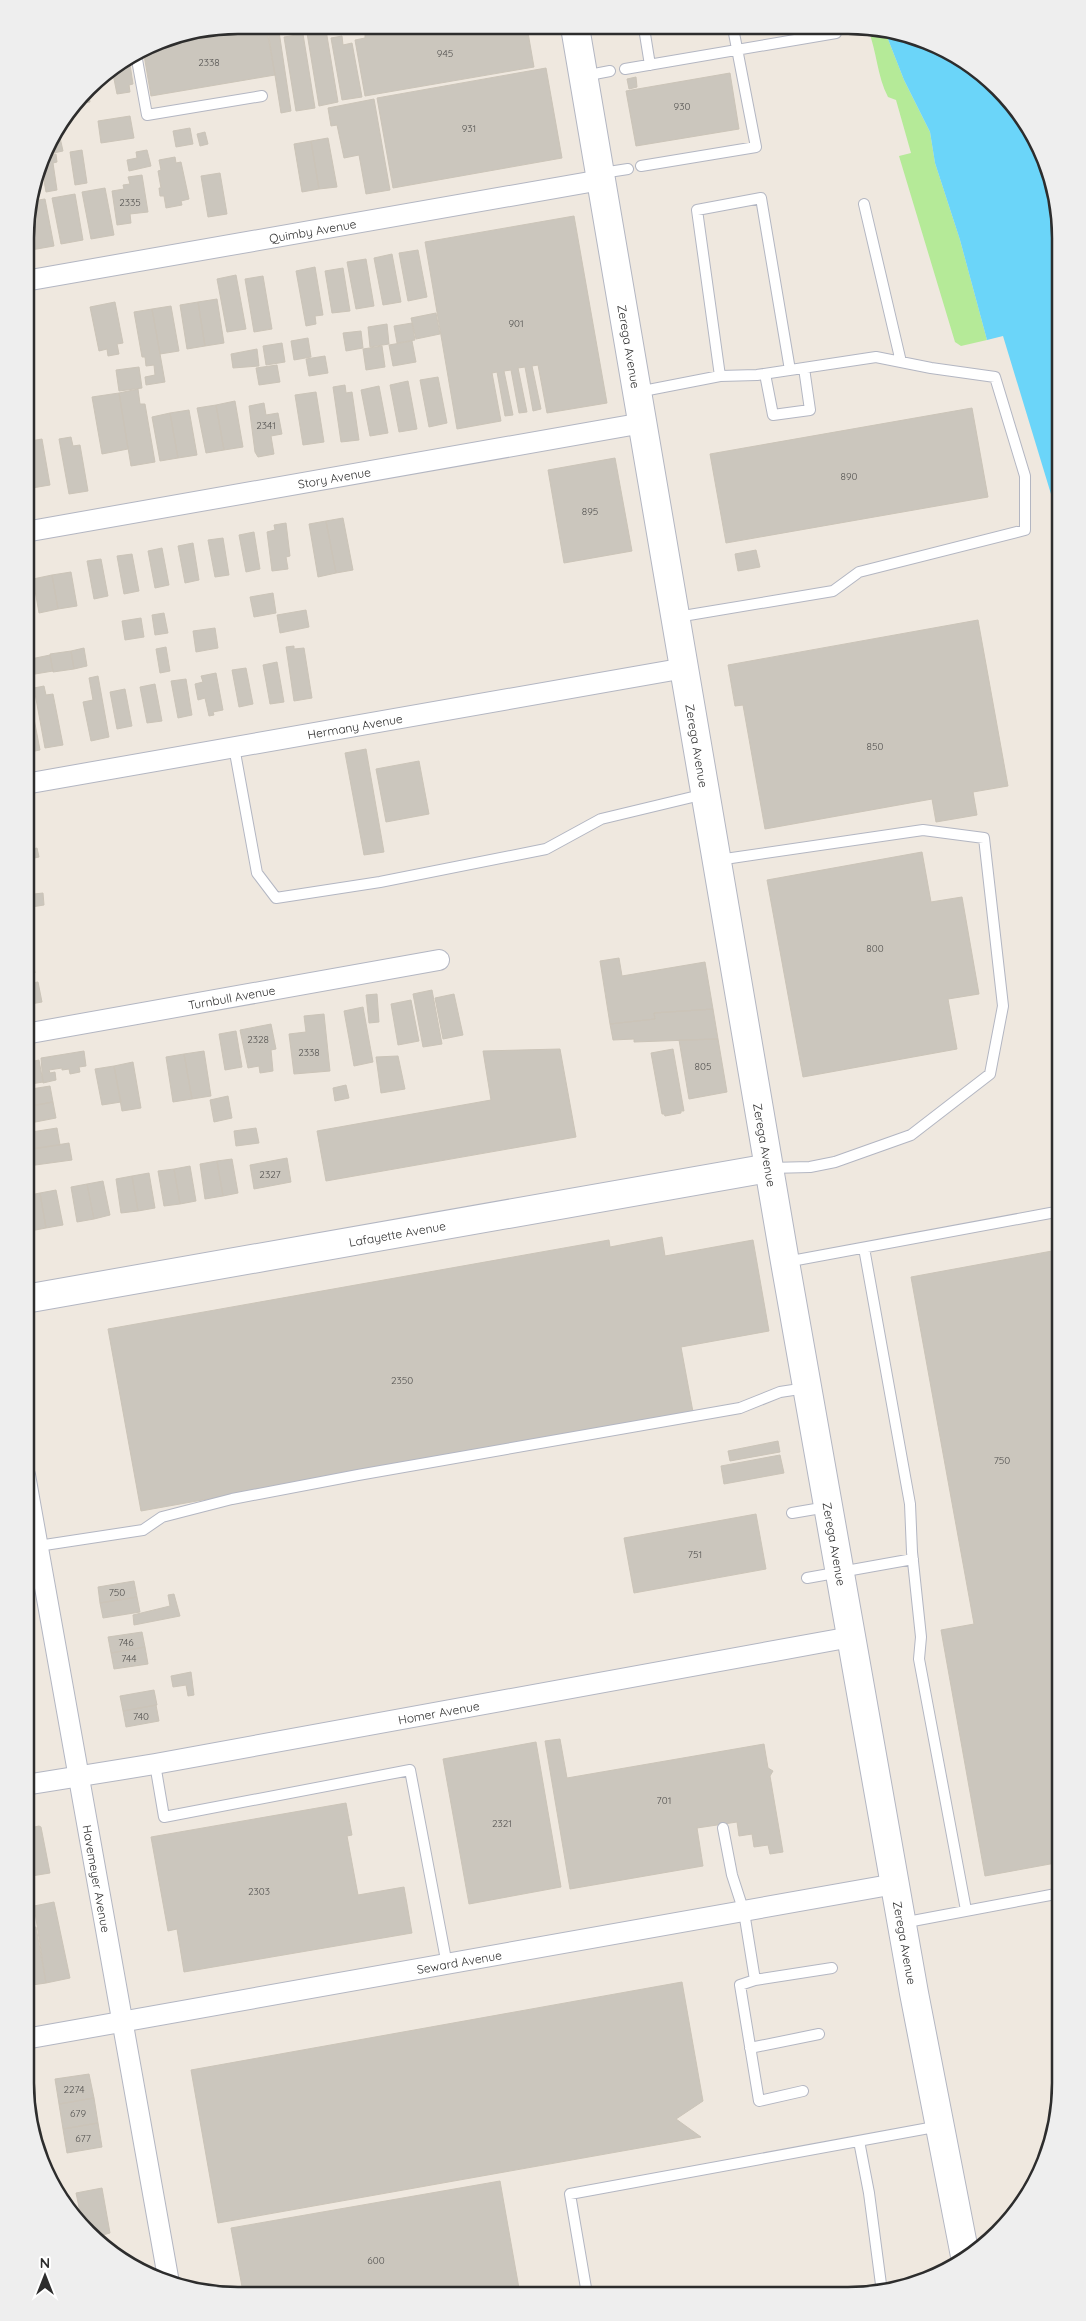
<svg xmlns="http://www.w3.org/2000/svg" width="1086" height="2321" font-family="Quicksand,sans-serif">
	<style>
		.green { fill: #b5ea98 }
		.water { fill: #6bd5f9 }
		.building { fill: #cbc6bd; stroke: #cbc4b8 }
		.lines { fill: none; stroke-linecap: round; stroke-linejoin: round }
		.lane-casing { stroke: #b3b6c2; stroke-width: 12 }
		.street-casing { stroke: #b3b6c2; stroke-width: 22 }
		.secondary-casing { stroke: #b3b6c2; stroke-width: 30 }
		.lane { stroke: #fff; stroke-width: 10 }
		.street { stroke: #fff; stroke-width: 20 }
		.secondary { stroke: #fff; stroke-width: 28 }
		.labels { text-anchor: middle; dominant-baseline: central; stroke-width: 4.5; stroke-linejoin: round; paint-order: stroke }
		.number-label { font-size: 10px; fill: #545351 }
		.street-label { font-size: 12px; fill: #2d2d2d; stroke: #fff }
		.rim { fill: none; stroke: #2d2d2d; stroke-width: 2.5 }
	</style>
	<rect width="100%" height="100%" fill="#efe8df"/>
	<path class="green" d="M868 29H884L904 80 930 132 935 163 960 240 987 340 961 346 955 342 899 156 911 153 896 100 888 97C877 76 877 52 868 29Z"/>
	<path class="water" d="M884 29 942 47 989 78 1025 120 1054 182 1061 237V527L1003 336 987 340 960 240 935 163 930 132 904 80Z"/>
	<path class="building" d="M266 25 275 75 151 96 143 49 151 44 193 37V34L215 30 216 33Z
		M267 25H278L291 111 281 113Z
		M418 26 527 27 534 67 365 96 355 40 365 38V35Z
		M326 30 338 102 319 106 307 33Z
		M303 34 315 108 296 111 284 37Z
		M342 36 343 45 352 43 362 97 342 100 331 38Z
		M129 58 133 84 129 85 130 92 117 94 112 69Z
		M546 68 562 158 393 188 377 98Z
		M730 73 739 129 636 146 626 91Z
		M636 77 637 87 629 89 627 79Z
		M88 90 90 102 77 104Z
		M374 99 390 190 366 194 359 155 344 158 337 125 331 126 328 108Z
		M130 116 134 138 101 143 98 121Z
		M190 128 193 144 176 147 173 131Z
		M205 132 208 144 200 146 197 134Z
		M59 133 63 151 44 155 47 143 54 134Z
		M328 138 337 187 319 189 311 141Z
		M311 141 319 189 302 192 294 144Z
		M82 150 87 183 75 185 70 152Z
		M147 150 151 166 129 171 127 160 137 158 136 152Z
		M56 154 57 162 53 163 57 190 46 192 41 164 44 156Z
		M175 157 176 163 181 162 189 199 181 201 182 205 166 208 164 196H160L159 188H161L158 171 161 170 159 160Z
		M220 173 227 214 208 217 201 176Z
		M142 175 148 212 130 214 131 223 117 225 112 191 124 189 123 185 130 184 128 177Z
		M105 188 114 235 91 239 82 192Z
		M75 194 83 240 61 244 52 198Z
		M45 199 54 246 31 250 26 222 31 201Z
		M574 216 607 403 547 413 538 365 532 366 541 409 533 411 525 367 518 368 527 412 519 413 511 370 504 371 513 415 505 416 497 372 492 373 501 421 457 429 425 242Z
		M418 250 427 297 408 301 399 253Z
		M392 254 401 302 383 305 374 258Z
		M366 259 374 306 356 309 347 262Z
		M315 267 323 315 315 316 316 324 306 326 296 271Z
		M343 268 350 311 332 313 325 271Z
		M236 275 246 329 227 332 217 279Z
		M263 276 272 329 254 332 245 279Z
		M217 299 224 343 205 346 198 302Z
		M115 302 123 343 117 344 119 354 108 356 107 349 99 351 90 307Z
		M198 302 205 346 187 349 180 305Z
		M171 306 179 351 160 354 152 309Z
		M152 309 165 382 146 385 145 377 155 375 154 365 146 366 145 357H142L134 312Z
		M436 313 440 334 416 339 411 318Z
		M412 323 415 340 397 343 394 326Z
		M387 324 389 344 370 347 368 327Z
		M361 331 363 348 346 351 343 333Z
		M308 338 311 357 294 360 291 341Z
		M412 341 416 362 393 366 389 345Z
		M282 343 285 362 266 365 263 346Z
		M382 346 385 367 366 370 363 349Z
		M257 349 259 366 233 368 231 354Z
		M325 356 328 373 309 376 306 359Z
		M277 365 280 382 259 385 256 368Z
		M139 367 142 388 119 391 116 370Z
		M438 377 447 423 429 427 420 380Z
		M408 381 417 429 399 432 390 385Z
		M345 385 346 393 352 392 359 440 341 442 333 387Z
		M379 386 388 433 370 436 361 390Z
		M138 389 140 404H145L155 462 131 466 119 393Z
		M316 392 324 442 303 445 295 395Z
		M119 393 128 449 102 454 92 397Z
		M235 401 243 447 224 450 216 405Z
		M264 403 266 415 278 413 282 434 271 436 274 454 258 457 255 452 249 406Z
		M216 405 224 450 206 453 197 408Z
		M972 408 988 497 726 543 710 454Z
		M189 410 197 455 178 458 170 413Z
		M170 413 178 458 160 461 152 417Z
		M71 437 73 446 80 445 88 491 69 494 59 439Z
		M42 439 50 485 32 488 25 442Z
		M25 454 32 488 25 489Z
		M615 458 632 551 564 563 548 470Z
		M343 518 353 570 336 573 326 521Z
		M326 521 336 573 318 577 309 524Z
		M286 523 290 556 286 557 288 569 272 571 267 532 275 530 274 525Z
		M254 532 260 569 246 572 239 535Z
		M223 538 229 575 215 577 208 540Z
		M193 543 199 580 185 583 178 546Z
		M162 548 169 585 155 588 148 551Z
		M756 550 760 567 738 571 735 554Z
		M132 554 139 591 124 594 117 556Z
		M101 559 108 596 94 599 87 561Z
		M71 572 77 606 58 609 52 575Z
		M52 575 58 609 39 613 33 579Z
		M273 593 276 613 254 617 250 597Z
		M306 610 309 627 280 633 277 615Z
		M164 613 168 633 155 635 152 615Z
		M141 618 144 637 125 640 122 621Z
		M978 620 1008 786 973 792 977 815 936 822 932 799 765 829 743 705 735 706 728 665Z
		M215 628 218 648 196 652 193 631Z
		M294 646V649L304 648 312 698 294 701 286 647Z
		M166 647 170 671 160 673 156 649Z
		M84 648 87 666 74 669 71 651Z
		M71 651 74 669 53 672 50 654Z
		M50 655 53 671 29 675 26 660Z
		M277 662 284 702 270 704 263 665Z
		M246 668 253 704 239 707 232 670Z
		M216 673 223 710 213 712 214 715 209 716 205 698 198 700 195 684 203 682 201 676Z
		M98 676 109 737 91 741 83 702 93 700 89 678Z
		M186 679 192 715 178 718 171 681Z
		M155 684 162 721 147 723 140 687Z
		M44 686 46 695 53 694 63 745 45 748 34 688Z
		M125 689 132 726 117 729 110 692Z
		M30 698 40 750 25 753V699Z
		M366 749 384 852 364 855 345 753Z
		M419 761 429 814 386 822 376 769Z
		M37 848 39 857 25 860V851Z
		M922 852 931 902 962 897 979 994 948 999 957 1049 803 1077 767 880Z
		M43 893 44 905 25 908V895Z
		M29 937 32 955 25 956V938Z
		M32 955 35 973 25 974V956Z
		M619 958 622 976 705 962 713 1009 654 1013 655 1019 610 1024 600 961Z
		M38 982 42 1002 25 1005V984Z
		M432 990 442 1044 423 1047 413 994Z
		M377 994 379 1022 369 1023 366 995Z
		M454 994 463 1035 443 1039 435 998Z
		M411 1000 419 1041 398 1045 391 1004Z
		M363 1007 373 1062 354 1066 344 1011Z
		M713 1009 718 1039 634 1042V1039L613 1040 610 1024 655 1019 654 1013Z
		M324 1014 330 1071 294 1074 289 1034 306 1032 304 1016Z
		M271 1024 276 1049 271 1050 273 1071 260 1073 259 1066 248 1068 240 1030Z
		M236 1031 242 1067 225 1070 219 1034Z
		M718 1039 727 1092 689 1099 679 1040Z
		M560 1049 576 1137 326 1181 317 1131 491 1100 483 1051Z
		M673 1049 684 1111H681V1113L665 1116 664 1114H662L651 1053Z
		M84 1051 86 1066 79 1067 80 1072 70 1074 69 1069 62 1070V1068L49 1070 50 1073 55 1072 56 1080 43 1083 41 1058Z
		M204 1051 211 1096 192 1099 184 1054Z
		M184 1054 192 1099 173 1102 166 1057Z
		M398 1056 405 1089 381 1093 376 1057Z
		M39 1060 43 1082 25 1085V1063Z
		M133 1062 141 1108 122 1111 114 1066Z
		M114 1066 121 1102 102 1105 95 1069Z
		M346 1085 349 1098 335 1101 333 1088Z
		M50 1086 53 1102 25 1107V1090Z
		M228 1096 232 1118 214 1122 210 1100Z
		M53 1102 56 1118 25 1124V1107Z
		M57 1128 60 1145 25 1150V1133Z
		M256 1128 259 1143 236 1146 234 1131Z
		M69 1143 72 1160 28 1166 25 1150Z
		M287 1158 291 1182 254 1189 250 1165Z
		M232 1159 238 1193 223 1196 217 1161Z
		M217 1161 223 1196 205 1199 200 1164Z
		M190 1166 196 1201 180 1204 174 1169Z
		M174 1169 180 1204 164 1206 158 1171Z
		M149 1173 155 1208 138 1211 132 1176Z
		M132 1176 138 1211 121 1213 116 1179Z
		M103 1181 110 1215 94 1219 87 1184Z
		M87 1184 94 1219 77 1222 71 1187Z
		M56 1190 63 1225 46 1228 40 1193Z
		M40 1193 46 1228 30 1231 25 1196Z
		M662 1237 665 1256 753 1240 769 1331 681 1347 693 1412 141 1511 108 1329 609 1240 610 1247Z
		M1052 1251 1061 1297V1862L985 1876 941 1630 974 1624 911 1277Z
		M778 1441 780 1452 730 1461 728 1451Z
		M780 1455 784 1473 724 1484 721 1466Z
		M756 1514 766 1569 634 1593 624 1538Z
		M134 1581 137 1597 100 1603 98 1587Z
		M174 1594 180 1616 134 1625 133 1615 170 1606 168 1595Z
		M137 1597 140 1612 103 1618 100 1603Z
		M142 1632 145 1647 111 1653 108 1637Z
		M145 1647 148 1664 114 1669 111 1653Z
		M191 1672 194 1695 188 1696 186 1685 173 1687 171 1676Z
		M154 1690 157 1705 123 1711 120 1696Z
		M156 1705 159 1721 126 1727 123 1711Z
		M560 1739 567 1778 764 1744 768 1768 773 1771 770 1776 783 1852 770 1854 768 1845 754 1847 752 1834 739 1836 737 1822 697 1828 703 1866 570 1889 545 1741Z
		M536 1742 561 1887 469 1904 443 1759Z
		M346 1803 352 1835 347 1836 358 1895 404 1887 412 1933 184 1972 177 1929 168 1931 151 1837Z
		M39 1826 41 1827 50 1873 25 1877V1829Z
		M54 1902 70 1978 46 1983 34 1906Z
		M36 1927 46 1983 25 1986V1929Z
		M682 1982 703 2101 676 2119 701 2137 218 2223 191 2070Z
		M89 2074 94 2098 59 2104 55 2079Z
		M94 2098 98 2123 63 2129 59 2104Z
		M98 2123 102 2147 67 2153 63 2129Z
		M500 2181 520 2294 243 2292 231 2228Z
		M102 2188 110 2233 92 2238 83 2226 76 2193Z"/>
	<g class="lines">
		<defs>
			<path id="lane" d="M644 28 650 65
				M136 54 147 115 262 96
				M625 69 836 33
				M584 76 610 71
				M641 166 756 147 733 28
				M602 173 628 169
				M864 204 901 362
				M765 374 773 415 810 410 804 368
				M720 376 697 210 761 198 790 370
				M638 392 720 376 757 375 876 357 931 368 995 377 1025 476V530L859 572 833 591 677 617
				M234 747 257 873 276 898 380 882 546 849 601 819 705 794
				M718 860 923 830 984 838 1003 1006 990 1074 911 1135 835 1162 810 1167 770 1168
				M864 1248 910 1504 912 1552 921 1637 919 1659 966 1910
				M786 1262 1061 1211
				M792 1513 827 1507
				M38 1546 143 1530 162 1517 232 1499 358 1475 740 1408 780 1392 806 1388
				M807 1578 913 1559
				M155 1764 164 1817 410 1770 447 1965
				M723 1828 732 1875 744 1912 755 1980 832 1968
				M902 1923 1061 1893
				M755 1980 740 1985 759 2101 803 2091
				M750 2048 819 2034
				M859 2141 869 2193 882 2292
				M60 2201 65 2200
				M587 2294 570 2194 940 2126"/>
			<g id="street">
				<path id="s1" d="M25 281 601 180"/>
				<path id="s2" d="M25 532 643 423"/>
				<path id="s3" d="M25 784 685 668"/>
				<path id="s4" d="M25 1034 439 960"/>
				<path id="s5" d="M25 1475 169 2283"/>
				<path id="s6" d="M25 1785 155 1764 851 1637"/>
				<path id="s7" d="M25 2039 895 1884"/>
			</g>
			<g id="secondary">
				<path id="s8" d="M575 27 785 1262 914 1993 966 2261"/>
				<path id="s9" d="M25 1299 769 1168"/>
			</g>
		</defs>
		<use href="#lane" class="lane-casing"/>
		<use href="#street" class="street-casing"/>
		<use href="#secondary" class="secondary-casing"/>
		<use href="#lane" class="lane"/>
		<use href="#street" class="street"/>
		<use href="#secondary" class="secondary"/>
	</g>
	<g class="labels">
		<g class="number-label">
			<text x="445" y="53">945</text>
			<text x="209" y="62">2338</text>
			<text x="682" y="106">930</text>
			<text x="469" y="128">931</text>
			<text x="130" y="202">2335</text>
			<text x="516" y="323">901</text>
			<text x="266" y="425">2341</text>
			<text x="849" y="476">890</text>
			<text x="590" y="511">895</text>
			<text x="875" y="746">850</text>
			<text x="875" y="948">800</text>
			<text x="258" y="1039">2328</text>
			<text x="309" y="1052">2338</text>
			<text x="703" y="1066">805</text>
			<text x="270" y="1174">2327</text>
			<text x="402" y="1380">2350</text>
			<text x="1002" y="1460">750</text>
			<text x="695" y="1554">751</text>
			<text x="117" y="1592">750</text>
			<text x="126" y="1642">746</text>
			<text x="129" y="1658">744</text>
			<text x="141" y="1716">740</text>
			<text x="664" y="1800">701</text>
			<text x="502" y="1823">2321</text>
			<text x="259" y="1891">2303</text>
			<text x="74" y="2089">2274</text>
			<text x="78" y="2113">679</text>
			<text x="83" y="2138">677</text>
			<text x="376" y="2260">600</text>
		</g>
		<g class="street-label">
			<text stroke="none"><textPath href="#s1" startOffset="292">Quimby Avenue</textPath></text>
			<text stroke="none"><textPath href="#s8" startOffset="324">Zerega Avenue</textPath></text>
			<text stroke="none"><textPath href="#s2" startOffset="314">Story Avenue</textPath></text>
			<text stroke="none"><textPath href="#s3" startOffset="335">Hermany Avenue</textPath></text>
			<text stroke="none"><textPath href="#s8" startOffset="729">Zerega Avenue</textPath></text>
			<text stroke="none"><textPath href="#s4" startOffset="210">Turnbull Avenue</textPath></text>
			<text stroke="none"><textPath href="#s8" startOffset="1134">Zerega Avenue</textPath></text>
			<text stroke="none"><textPath href="#s9" startOffset="378">Lafayette Avenue</textPath></text>
			<text stroke="none"><textPath href="#s8" startOffset="1539">Zerega Avenue</textPath></text>
			<text stroke="none"><textPath href="#s6" startOffset="420">Homer Avenue</textPath></text>
			<text stroke="none"><textPath href="#s5" startOffset="410">Havemeyer Avenue</textPath></text>
			<text stroke="none"><textPath href="#s8" startOffset="1944">Zerega Avenue</textPath></text>
			<text stroke="none"><textPath href="#s7" startOffset="441">Seward Avenue</textPath></text>
		</g>
	</g>
	<path d="M0 0H1086V2321H0ZM238 34H848A204 204 0 0 1 1052 238V2083A204 204 0 0 1 848 2287H238A204 204 0 0 1 34 2083V238A204 204 0 0 1 238 34Z" fill="#eee" fill-rule="evenodd"/>
	<path class="rim" d="M238 34H848A204 204 0 0 1 1052 238V2083A204 204 0 0 1 848 2287H238A204 204 0 0 1 34 2083V238A204 204 0 0 1 238 34Z"/>
	<g transform="translate(45 2276)" stroke="#ffffff" stroke-width="4" paint-order="stroke">
	<path d="M0-4L9 19L0 12L-9 19Z" fill="#2d2d2d"/>
	<text y="-8" font-size="14" font-weight="bold" text-anchor="middle" fill="#2d2d2d">N</text>
	</g>
</svg>
